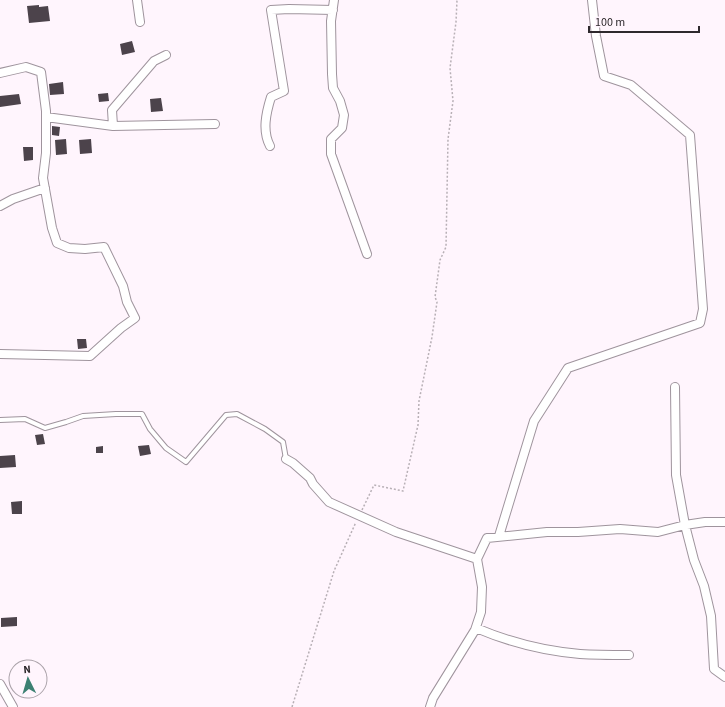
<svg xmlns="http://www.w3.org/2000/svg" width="725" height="707" font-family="'Source Sans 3',sans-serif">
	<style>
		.building { fill: #4c434b }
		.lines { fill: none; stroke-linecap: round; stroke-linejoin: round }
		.service-casing { stroke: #9f949d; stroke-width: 6 }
		.minor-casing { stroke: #9f949d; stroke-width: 10 }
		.path { stroke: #b8b0b6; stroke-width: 1.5; stroke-dasharray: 2 2; stroke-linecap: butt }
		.service { stroke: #fff; stroke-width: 4 }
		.minor { stroke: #fff; stroke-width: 8 }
	</style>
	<rect width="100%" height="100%" fill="#fff5fd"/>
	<path class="building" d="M39 5V7L48 6 50 21 29 23 27 6Z
		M132 41 135 52 122 55 120 44Z
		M63 82 64 94 50 95 49 84Z
		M108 93 109 101 99 102 98 94Z
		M19 94 21 104 0 107V96Z
		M161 98 163 111 151 112 150 99Z
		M52 126 60 127 59 136 52 135Z
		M66 139 67 154 56 155 55 140Z
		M91 139 92 153 80 154 79 140Z
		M23 147H33V160L24 161Z
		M77 339H86L87 348 78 349Z
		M43 434 45 444 37 445 35 435Z
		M149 445 151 454 140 456 138 446Z
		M103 446V453H96V447Z
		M15 455 16 467 0 468V456Z
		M22 501V514H12L11 502Z
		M17 617V626L1 627V618Z"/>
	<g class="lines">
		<defs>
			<path id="service" d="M0 420 25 419 45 428 66 422 83 416 116 414H142L150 429 166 448 186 462 226 415 237 414 265 429 283 442 286 459"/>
			<path id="minor" d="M137 0 140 22
				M334 0 331 21 332 74 333 88 340 101 344 115 342 128 331 139V154L367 254
				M0 73 26 67 41 72 46 111V153L43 178 52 228 57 243 69 248 85 249 104 247 123 286 127 302 135 318 121 328 90 356 0 354
				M46 117 113 126 112 110 154 61 166 55
				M113 126 215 124
				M270 146C262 131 266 113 271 97L284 91 271 10 289 9 333 10
				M0 206 13 199 45 188
				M286 459 293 463 310 478 313 484 329 502 396 532 477 559 487 538 547 532H578L620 529 658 532 685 525 676 475 675 387
				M725 522H705L685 525 694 560 704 586 711 616 714 669 725 677
				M499 536 534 421 568 368 700 323 703 309 690 135 631 85 604 76 596 36 592 0
				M476 628C509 642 544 651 580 654 596 655 613 655 629 655
				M0 684 13 707
				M430 707 433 698 475 630 481 612 482 587 477 559"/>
		</defs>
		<use href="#service" class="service-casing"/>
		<use href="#minor" class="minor-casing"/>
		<path class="path" d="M362 510 374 485 403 491 418 425 419 401 432 337 437 302 435 297 440 260 446 247 448 139 453 101 450 68 456 22 457 0
			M292 707 334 571 356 522"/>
		<use href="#service" class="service"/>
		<use href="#minor" class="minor"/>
	</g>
	<g transform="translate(28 679) rotate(355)"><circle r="19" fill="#fff5fd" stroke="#aba3aa"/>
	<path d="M0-3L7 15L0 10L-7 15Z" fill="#3c8072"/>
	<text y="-6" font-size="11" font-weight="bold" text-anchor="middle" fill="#2e292d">N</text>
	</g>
	<path d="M589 26v6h110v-6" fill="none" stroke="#2e292d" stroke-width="2"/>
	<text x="595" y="26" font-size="12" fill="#2e292d" stroke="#fff5fd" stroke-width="3" paint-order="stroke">100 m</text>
</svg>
